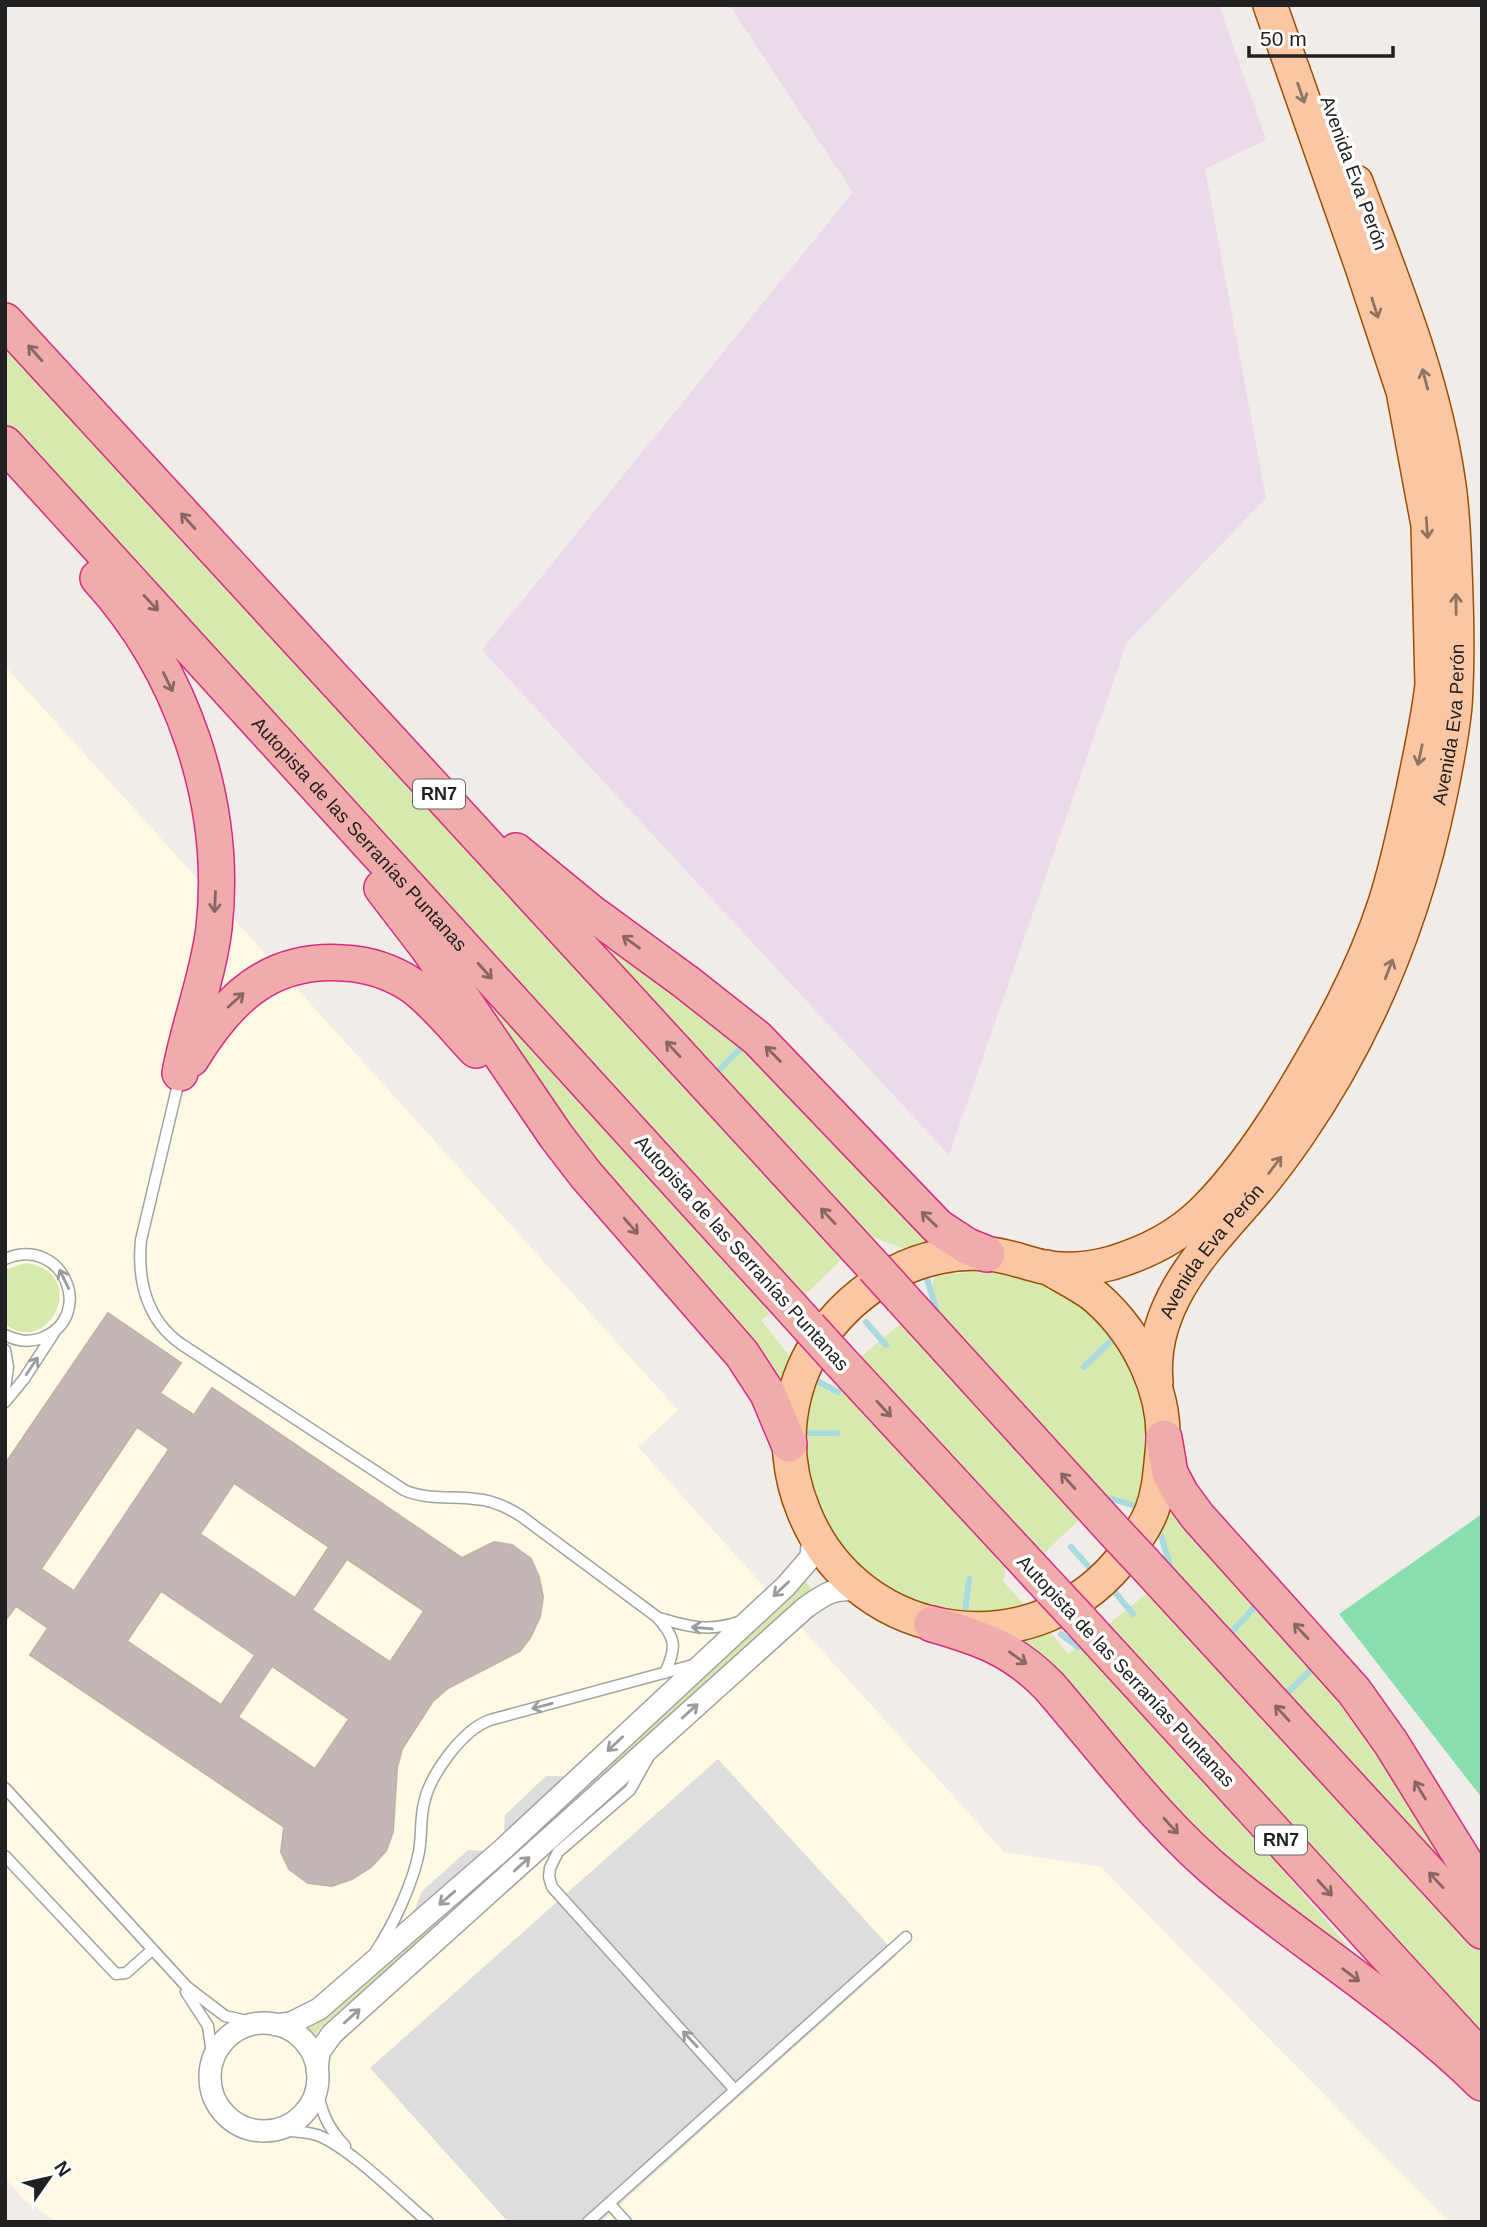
<svg xmlns="http://www.w3.org/2000/svg" width="1487" height="2227" font-family="Helvetica,sans-serif">
	<style>
		.industrial { fill: #eadaea }
		.education { fill: #fefae3 }
		.grass { fill: #d6e9af }
		.pitch { fill: #88deae }
		.parking { fill: #ddd }
		.lines { fill: none; stroke-linecap: round; stroke-linejoin: round }
		.stream { stroke: #a9dadd; stroke-width: 6 }
		.building { fill: #c2b7b4; stroke: #c3b1aa; stroke-width: 2; fill-rule: evenodd }
		.service-casing { stroke: #a2a2a2; stroke-width: 13 }
		.minor-casing { stroke: #a2a2a2; stroke-width: 24 }
		.primary-casing { stroke: #9a4f03; stroke-width: 36 }
		.trunk-casing { stroke: #d82c84; stroke-width: 38 }
		.service { stroke: #fff; stroke-width: 10 }
		.minor { stroke: #fff; stroke-width: 21 }
		.primary { stroke: #fac6a4; stroke-width: 33 }
		.trunk { stroke: #f0acaa; stroke-width: 35 }
		.trunk-bridge-casing { stroke: #d82c84; stroke-width: 38; stroke-linecap: butt }
		.trunk-bridge { stroke: #f0acaa; stroke-width: 35 }
		.oneway { stroke: #8e7462 }
		.oneway2 { stroke: #866 }
		.oneway3 { stroke: #9b9b9b }
		.labels { text-anchor: middle; dominant-baseline: central; stroke-width: 7; stroke-linejoin: round; paint-order: stroke }
		.shield { fill: #fff; stroke: #646464; stroke-width: 2 }
		.shield-label { font-size: 18px; font-weight: bold; fill: #212121 }
		.street-label { font-size: 19px; fill: #212121; stroke: #fff }
	</style>
	<rect width="100%" height="100%" fill="#f1ece8"/>
	<path class="industrial" d="M729 5H1219L1266 140 1205 169 1266 498 1127 642 949 1155 482 650 853 192Z"/>
	<path class="education" d="M5 666 678 1410 638 1447 1004 1852 1101 1867 1449 2222H57L24 2200 5 2177Z"/>
	<path class="grass" d="M5 338 846 1255 803 1297 5 425Z
		M595 929 751 1054 936 1238 915 1253 863 1233 582 932Z
		M474 997 497 1012 759 1299 769 1314 761 1320 799 1368 787 1413 665 1256Z
		M25 1263C92 1271 49 1359 5 1324V1270Z
		M987 1270C1061 1278 1128 1328 1144 1403 1151 1438 1146 1472 1138 1505L1095 1492 931 1308 934 1276Z
		M904 1321 1083 1516 1040 1557 858 1359Z
		M813 1381 831 1393 839 1387 1006 1568 1003 1581 1028 1609 945 1613 891 1595 833 1540 806 1476 803 1442Z
		M1176 1509 1321 1668 1478 1903 1166 1565 1158 1527 1166 1515Z
		M804 1580 812 1589 798 1599 518 1855 513 1849Z
		M1151 1590 1482 1952V2034L1104 1628Z
		M1044 1625 1068 1654 1080 1646 1242 1822 1368 1970 1234 1879 1004 1636Z
		M501 1861 505 1866 338 2012 321 2027 313 2039 305 2028Z"/>
	<path class="pitch" d="M1482 1514V1798L1339 1614Z"/>
	<path class="parking" d="M718 1759 897 1955 600 2222H508L370 2068Z
		M546 1776H564L504 1833 505 1815Z
		M468 1850 486 1851 412 1917 422 1891Z"/>
	<g class="lines">
		<path class="stream" d="M718 1071 744 1045
			M927 1279 936 1308
			M866 1322 886 1345
			M1084 1367 1115 1337
			M817 1381 838 1392
			M810 1433H837
			M1109 1498 1135 1506
			M1161 1536 1170 1565
			M1071 1547 1089 1567
			M1113 1590 1133 1614
			M965 1613 969 1579
			M1231 1633 1259 1602
			M1061 1634 1078 1647
			M1286 1694 1315 1666"/>
	</g>
	<path class="building" d="M108 1313 181 1363 160 1393 194 1415 212 1388 462 1558 494 1542 512 1545 531 1559 539 1577 543 1597 540 1617 530 1638 520 1651 448 1688 433 1701 402 1749 397 1768 393 1832 386 1851 371 1867 352 1879 332 1886 308 1883 289 1869 281 1852 284 1827 30 1655 48 1628 16 1606 5 1621V1464ZM137 1427 169 1449 74 1591 41 1569ZM234 1483 329 1547 295 1598 200 1534ZM347 1559 424 1611 390 1662 312 1610ZM161 1591 255 1655 221 1705 127 1641ZM272 1666 349 1719 315 1769 238 1717Z"/>
	<g class="lines">
		<defs>
			<path id="service" d="M180 1076 141 1240C137 1281 147 1320 181 1344L404 1490C425 1500 452 1496 475 1499 492 1500 507 1507 521 1516L657 1617C676 1638 677 1647 665 1673
				M5 1259C64 1234 96 1317 42 1338 29 1343 18 1341 5 1335
				M5 1350 8 1367 5 1388
				M5 1402 24 1379 54 1333
				M659 1618C690 1627 708 1632 739 1622
				M649 1756 630 1790 558 1852 550 1868 549 1877 552 1887 735 2090
				M5 1788 187 1987 225 2016 261 2024
				M5 1856 116 1974 126 1973 152 1950
				M376 1951C394 1924 413 1883 419 1852 422 1836 420 1819 424 1803 430 1775 462 1730 490 1720L693 1665
				M186 1992 208 2026 213 2061
				M317 2085C320 2110 327 2127 345 2146
				M274 2130C289 2131 304 2131 317 2135 348 2146 401 2199 428 2222
				M609 2203 626 2222
				M588 2222 906 1937"/>
			<path id="minor" d="M210 2077a54 54 0 1 1 108 0a54 54 0 1 1-108 0Z
				M276 2025 291 2023 319 2009 501 1851 786 1586 811 1557 813 1533
				M317 2071 319 2052 332 2034 805 1608C826 1593 834 1587 861 1591"/>
			<g id="primary">
				<path d="M1047 1267C1063 1277 1083 1286 1097 1298 1139 1335 1169 1396 1162 1453 1160 1473 1159 1491 1152 1510 1146 1526 1137 1538 1127 1552 1041 1670 859 1648 804 1512 789 1476 785 1436 794 1398 807 1343 845 1299 894 1273 922 1258 956 1251 988 1254 1007 1255 1025 1263 1044 1267 1066 1271 1090 1269 1112 1263 1145 1253 1179 1236 1204 1211 1238 1177 1266 1136 1291 1095 1328 1034 1363 971 1385 903 1397 866 1405 828 1413 790 1420 755 1428 720 1432 685L1428 525 1403 391 1362 267 1270 5"/>
				<path id="s1" d="M1156 1382C1149 1308 1201 1253 1246 1202 1265 1181 1282 1158 1298 1135 1369 1032 1415 918 1440 796 1446 767 1452 736 1455 706 1458 661 1457 615 1455 570 1454 540 1453 509 1448 479 1433 376 1392 279 1356 182"/>
			</g>
			<g id="trunk">
				<path d="M5 321 874 1267"/>
				<path id="s2" d="M5 444 809 1327"/>
				<path d="M98 578C182 670 228 803 214 928 208 977 189 1024 180 1073"/>
				<path d="M516 851 589 911 686 982 757 1038 938 1227 967 1246 987 1254"/>
				<path d="M382 888 428 948 556 1136 586 1175 742 1354 768 1394 789 1444"/>
				<path d="M191 1059C227 1000 268 958 343 963 367 964 392 972 413 986 437 1004 456 1029 476 1050"/>
				<path d="M902 1298 1114 1531"/>
				<path d="M838 1359 1051 1589"/>
				<path d="M1164 1438 1170 1473 1181 1494 1198 1517 1354 1691 1391 1743 1482 1890"/>
				<path d="M1144 1563 1482 1931"/>
				<path d="M1080 1620 1470 2046"/>
				<path d="M932 1624C981 1638 1013 1649 1049 1686 1106 1752 1160 1826 1228 1881 1312 1949 1405 2007 1482 2083"/>
			</g>
		</defs>
		<use href="#service" class="service-casing"/>
		<use href="#minor" class="minor-casing"/>
		<use href="#primary" class="primary-casing"/>
		<use href="#trunk" class="trunk-casing"/>
		<use href="#service" class="service"/>
		<use href="#minor" class="minor"/>
		<use href="#primary" class="primary"/>
		<use href="#trunk" class="trunk"/>
		<defs>
			<path id="trunk-bridge" d="M874 1267 902 1298
				M809 1327 838 1359
				M1114 1531 1144 1563
				M1051 1589 1080 1620"/>
		</defs>
		<use href="#trunk-bridge" class="trunk-bridge-casing"/>
		<use href="#trunk-bridge" class="trunk-bridge"/>
	</g>
	<defs><path id="oneway-shaft" d="M-6 0H5M1.5-3L5.5 0L1.5 3" fill="none" stroke-width="1.6" stroke-linecap="round" stroke-linejoin="round" transform="scale(1.75)"/></defs>
	<g class="oneway">
		<use href="#oneway-shaft" transform="translate(1301 93) rotate(71)"/>
		<use href="#oneway-shaft" transform="translate(1375 308) rotate(72)"/>
		<use href="#oneway-shaft" transform="translate(1425 379) rotate(-105)"/>
		<use href="#oneway-shaft" transform="translate(1427 528) rotate(86)"/>
		<use href="#oneway-shaft" transform="translate(1456 604) rotate(-91)"/>
		<use href="#oneway-shaft" transform="translate(1420 755) rotate(102)"/>
		<use href="#oneway-shaft" transform="translate(1389 969) rotate(-69)"/>
		<use href="#oneway-shaft" transform="translate(1275 1165) rotate(-53)"/>
	</g>
	<g class="oneway2">
		<use href="#oneway-shaft" transform="translate(35 353) rotate(-132)"/>
		<use href="#oneway-shaft" transform="translate(188 521) rotate(-132)"/>
		<use href="#oneway-shaft" transform="translate(151 603) rotate(47)"/>
		<use href="#oneway-shaft" transform="translate(168 682) rotate(64)"/>
		<use href="#oneway-shaft" transform="translate(215 902) rotate(93)"/>
		<use href="#oneway-shaft" transform="translate(631 942) rotate(-144)"/>
		<use href="#oneway-shaft" transform="translate(485 971) rotate(48)"/>
		<use href="#oneway-shaft" transform="translate(236 1000) rotate(-42)"/>
		<use href="#oneway-shaft" transform="translate(673 1049) rotate(-133)"/>
		<use href="#oneway-shaft" transform="translate(773 1054) rotate(-135)"/>
		<use href="#oneway-shaft" transform="translate(828 1216) rotate(-133)"/>
		<use href="#oneway-shaft" transform="translate(929 1219) rotate(-136)"/>
		<use href="#oneway-shaft" transform="translate(631 1226) rotate(49)"/>
		<use href="#oneway-shaft" transform="translate(884 1409) rotate(47)"/>
		<use href="#oneway-shaft" transform="translate(1068 1481) rotate(-132)"/>
		<use href="#oneway-shaft" transform="translate(1301 1631) rotate(-133)"/>
		<use href="#oneway-shaft" transform="translate(1018 1658) rotate(35)"/>
		<use href="#oneway-shaft" transform="translate(1282 1713) rotate(-133)"/>
		<use href="#oneway-shaft" transform="translate(1420 1790) rotate(-121)"/>
		<use href="#oneway-shaft" transform="translate(1171 1826) rotate(47)"/>
		<use href="#oneway-shaft" transform="translate(1436 1880) rotate(-133)"/>
		<use href="#oneway-shaft" transform="translate(1325 1888) rotate(48)"/>
		<use href="#oneway-shaft" transform="translate(1351 1975) rotate(37)"/>
	</g>
	<g class="oneway3">
		<use href="#oneway-shaft" transform="translate(64 1279) rotate(-116)"/>
		<use href="#oneway-shaft" transform="translate(32 1366) rotate(-56)"/>
		<use href="#oneway-shaft" transform="translate(781 1589) rotate(137)"/>
		<use href="#oneway-shaft" transform="translate(702 1628) rotate(-175)"/>
		<use href="#oneway-shaft" transform="translate(542 1706) rotate(165)"/>
		<use href="#oneway-shaft" transform="translate(690 1711) rotate(-42)"/>
		<use href="#oneway-shaft" transform="translate(615 1744) rotate(137)"/>
		<use href="#oneway-shaft" transform="translate(522 1864) rotate(-42)"/>
		<use href="#oneway-shaft" transform="translate(447 1898) rotate(139)"/>
		<use href="#oneway-shaft" transform="translate(352 2016) rotate(-42)"/>
		<use href="#oneway-shaft" transform="translate(690 2039) rotate(-133)"/>
	</g>
	<g class="labels">
		<g class="shield">
			<rect x="413" y="779.5" width="52" height="29" rx="5"/>
			<rect x="1255" y="1825.5" width="52" height="29" rx="5"/>
		</g>
		<g class="shield-label">
			<text x="439" y="794">RN7</text>
			<text x="1281" y="1840">RN7</text>
		</g>
		<g class="street-label">
			<text transform="translate(1354 173) rotate(70)">Avenida Eva Perón</text>
			<text stroke="none"><textPath href="#s1" startOffset="735">Avenida Eva Perón</textPath></text>
			<text stroke="none"><textPath href="#s2" startOffset="527">Autopista de las Serranías Puntanas</textPath></text>
			<text stroke="none"><textPath href="#s1" startOffset="147">Avenida Eva Perón</textPath></text>
			<text transform="translate(742 1253) rotate(48)">Autopista de las Serranías Puntanas</text>
			<text transform="translate(1126 1671) rotate(47)">Autopista de las Serranías Puntanas</text>
		</g>
	</g>
	<rect width="1487" height="2227" fill="none" stroke="#212121" stroke-width="14"/>
	<g transform="translate(49 2178) rotate(56)" stroke="#ffffff" stroke-width="5" paint-order="stroke">
	<path d="M0-5L12 26L0 18L-12 26Z" fill="#212121"/>
	<text y="-10" font-size="19" font-weight="bold" text-anchor="middle" fill="#212121">N</text>
	</g>
	<path d="M1249 46v10h144v-10" fill="none" stroke="#212121" stroke-width="3.5"/>
	<text x="1260" y="46" font-size="21" fill="#212121" stroke="#ffffff" stroke-width="5" paint-order="stroke">50 m</text>
</svg>
